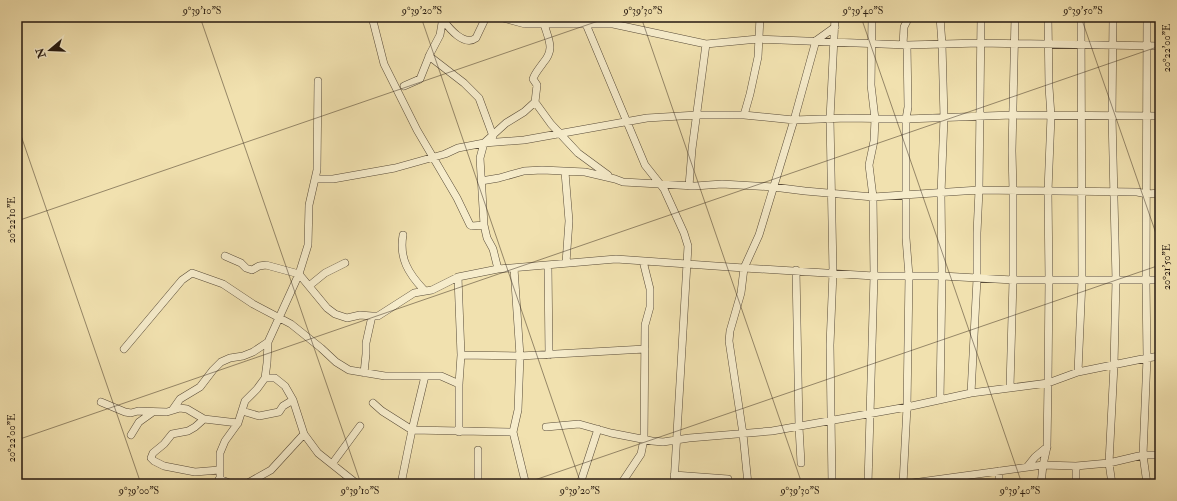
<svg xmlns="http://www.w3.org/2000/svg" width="1177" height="501" font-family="'IM FELL Double Pica',serif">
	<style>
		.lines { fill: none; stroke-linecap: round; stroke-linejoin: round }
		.minor-casing { stroke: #584b38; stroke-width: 8 }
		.minor { stroke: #f6eccb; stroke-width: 7 }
		.ticks { fill: none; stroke: #251910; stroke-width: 1; stroke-opacity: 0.45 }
		.neatline { fill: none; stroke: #251910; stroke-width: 1.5 }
		.ticks-label { font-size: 10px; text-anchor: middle; fill: #251910 }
	</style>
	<rect width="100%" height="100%" fill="#f1e1af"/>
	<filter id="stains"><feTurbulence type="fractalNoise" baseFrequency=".005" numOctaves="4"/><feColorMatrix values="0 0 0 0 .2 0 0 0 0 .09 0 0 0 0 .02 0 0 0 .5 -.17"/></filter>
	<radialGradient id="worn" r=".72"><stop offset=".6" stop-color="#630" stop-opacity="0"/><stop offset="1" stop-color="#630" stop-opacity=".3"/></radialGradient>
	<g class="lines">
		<defs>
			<path id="minor" d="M372 17 384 64 417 130 457 198 470 225 472 226 484 225
				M499 17 525 24H613L706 44 758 39 907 45 980 43 1160 46
				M583 17 645 165 664 189 684 233 688 246 674 484
				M443 20C449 28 464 47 476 38L486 17
				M903 45 904 27 909 17
				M429 56 464 83 479 98 493 136
				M404 86 420 79 430 54 440 35 443 17
				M535 102 551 124 578 153 608 175
				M744 115 750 94 758 57 760 17
				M565 172 569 221 566 263
				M315 179H333L395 168 445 154 458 148 484 143 524 140 647 118 697 115H744L794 120 847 118 906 119 1012 115 1160 116
				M481 181 499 178 524 171 542 170 585 172 615 179 623 182 695 186 722 184 773 187 805 191 873 197 979 190 1137 192 1147 194 1160 193
				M689 186 692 149 706 44
				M403 235C399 258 408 273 424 290
				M225 256 241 263 246 268 252 270 259 266 266 265 299 274 327 308 335 314 347 318 360 315 372 316H378L414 293 432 290 458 277 498 269 616 259 744 268 874 276H942L1013 280H1160
				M548 265 549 355
				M514 268 520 356 518 410 513 432 525 481 524 484
				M498 269 493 249 487 238 484 225 480 158 484 143 506 123 524 112 535 102 537 85 533 79C535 73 539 69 543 63 555 49 549 41 544 24
				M796 270 799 427 801 463
				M458 277 461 355 459 384V432
				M309 286 325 273 345 263
				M124 349 182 280 192 273 223 284 253 304 291 324 321 348 336 362 349 370 385 376H441L459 384
				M461 355 520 356 645 349
				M1078 372 1082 280 1081 17
				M364 373 366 354V343L372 316
				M265 378H275L285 386 293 400 304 434 318 453 357 484
				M1010 387 1013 280V191L1012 151 1015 17
				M971 393 977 279V233L979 190 981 17
				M940 400 942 276 941 193 944 118 942 44 940 17
				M101 402 125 412 131 413 138 411 167 412 180 408 187 409 204 419 238 423
				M373 403 382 411 412 430 513 432
				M173 409 180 399 200 387 213 370 221 362 230 358 243 356 253 352 268 342
				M242 411 259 416 279 412 283 406 293 400
				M204 419 195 427 188 431 172 434 164 444 153 453 151 458 154 461 164 466 195 472 219 470
				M546 427 579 424 611 433 652 441 663 442 689 438 772 431 907 407 971 393 1048 383 1078 372 1147 358 1160 356
				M131 435 139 422 153 412
				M332 464 360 426
				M1027 467 1035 457 1047 447
				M674 475 728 479
				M219 479 232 484
				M220 484V453L225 441 238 423 245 401 257 389 265 378 267 363 268 342 299 274 308 245 309 205 317 170 318 81
				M246 484 271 470 304 434
				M401 484 412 430 425 376
				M478 484V450
				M580 484 598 429
				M621 484 641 454 644 439 645 325 650 307V289L643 261
				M748 484 743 434 729 341 730 331 741 293 744 268 759 235 794 120 815 44 814 42 835 27
				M832 484 830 345 833 272 830 119 835 17
				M868 484 874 276 873 197 869 165 874 141 875 119 871 85 872 17
				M903 484 907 407 909 276 906 238V119L908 107 907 45
				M905 484 1043 465 1076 466 1109 463 1143 455H1160
				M999 484V471
				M1041 484 1043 465 1047 447 1048 383 1049 280 1048 191 1051 116 1049 87 1048 17
				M1076 484V466
				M1112 484 1109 463 1114 365 1116 280 1112 116 1113 17
				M1147 484 1143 455 1147 358 1146 280 1147 17"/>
		</defs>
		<use href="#minor" class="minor-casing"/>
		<use href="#minor" class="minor"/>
	</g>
	<path class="ticks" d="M200 17 361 484M421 17 581 484M641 17 802 484M861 17 1022 484M1081 17 1160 245M17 124 141 484M17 221 610 17M17 440 1160 46M523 484 1160 265M1158 484 1160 483"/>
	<rect width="1177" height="501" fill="none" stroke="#f1e1af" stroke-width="44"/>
	<g transform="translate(50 50) rotate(251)" stroke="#f6eccb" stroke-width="3" paint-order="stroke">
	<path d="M0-3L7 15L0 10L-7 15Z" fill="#251910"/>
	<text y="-6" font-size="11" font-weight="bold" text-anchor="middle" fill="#251910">N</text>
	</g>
	<rect x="22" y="22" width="1133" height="457" class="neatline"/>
	<g class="ticks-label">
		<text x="202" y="14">9°39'10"S</text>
		<text x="422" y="14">9°39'20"S</text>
		<text x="643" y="14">9°39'30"S</text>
		<text x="863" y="14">9°39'40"S</text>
		<text x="1083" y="14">9°39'50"S</text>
		<text transform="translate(1166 48) rotate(-90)" y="4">20°22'00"E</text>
		<text transform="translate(11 220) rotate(-90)" y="4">20°22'10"E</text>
		<text transform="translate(1166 267) rotate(-90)" y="4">20°21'50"E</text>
		<text transform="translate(11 438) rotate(-90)" y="4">20°22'00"E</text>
		<text x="139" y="494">9°39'00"S</text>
		<text x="360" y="494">9°39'10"S</text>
		<text x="580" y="494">9°39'20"S</text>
		<text x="800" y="494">9°39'30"S</text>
		<text x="1020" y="494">9°39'40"S</text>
	</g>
	<rect width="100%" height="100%" filter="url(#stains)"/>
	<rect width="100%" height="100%" fill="url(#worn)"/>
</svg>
